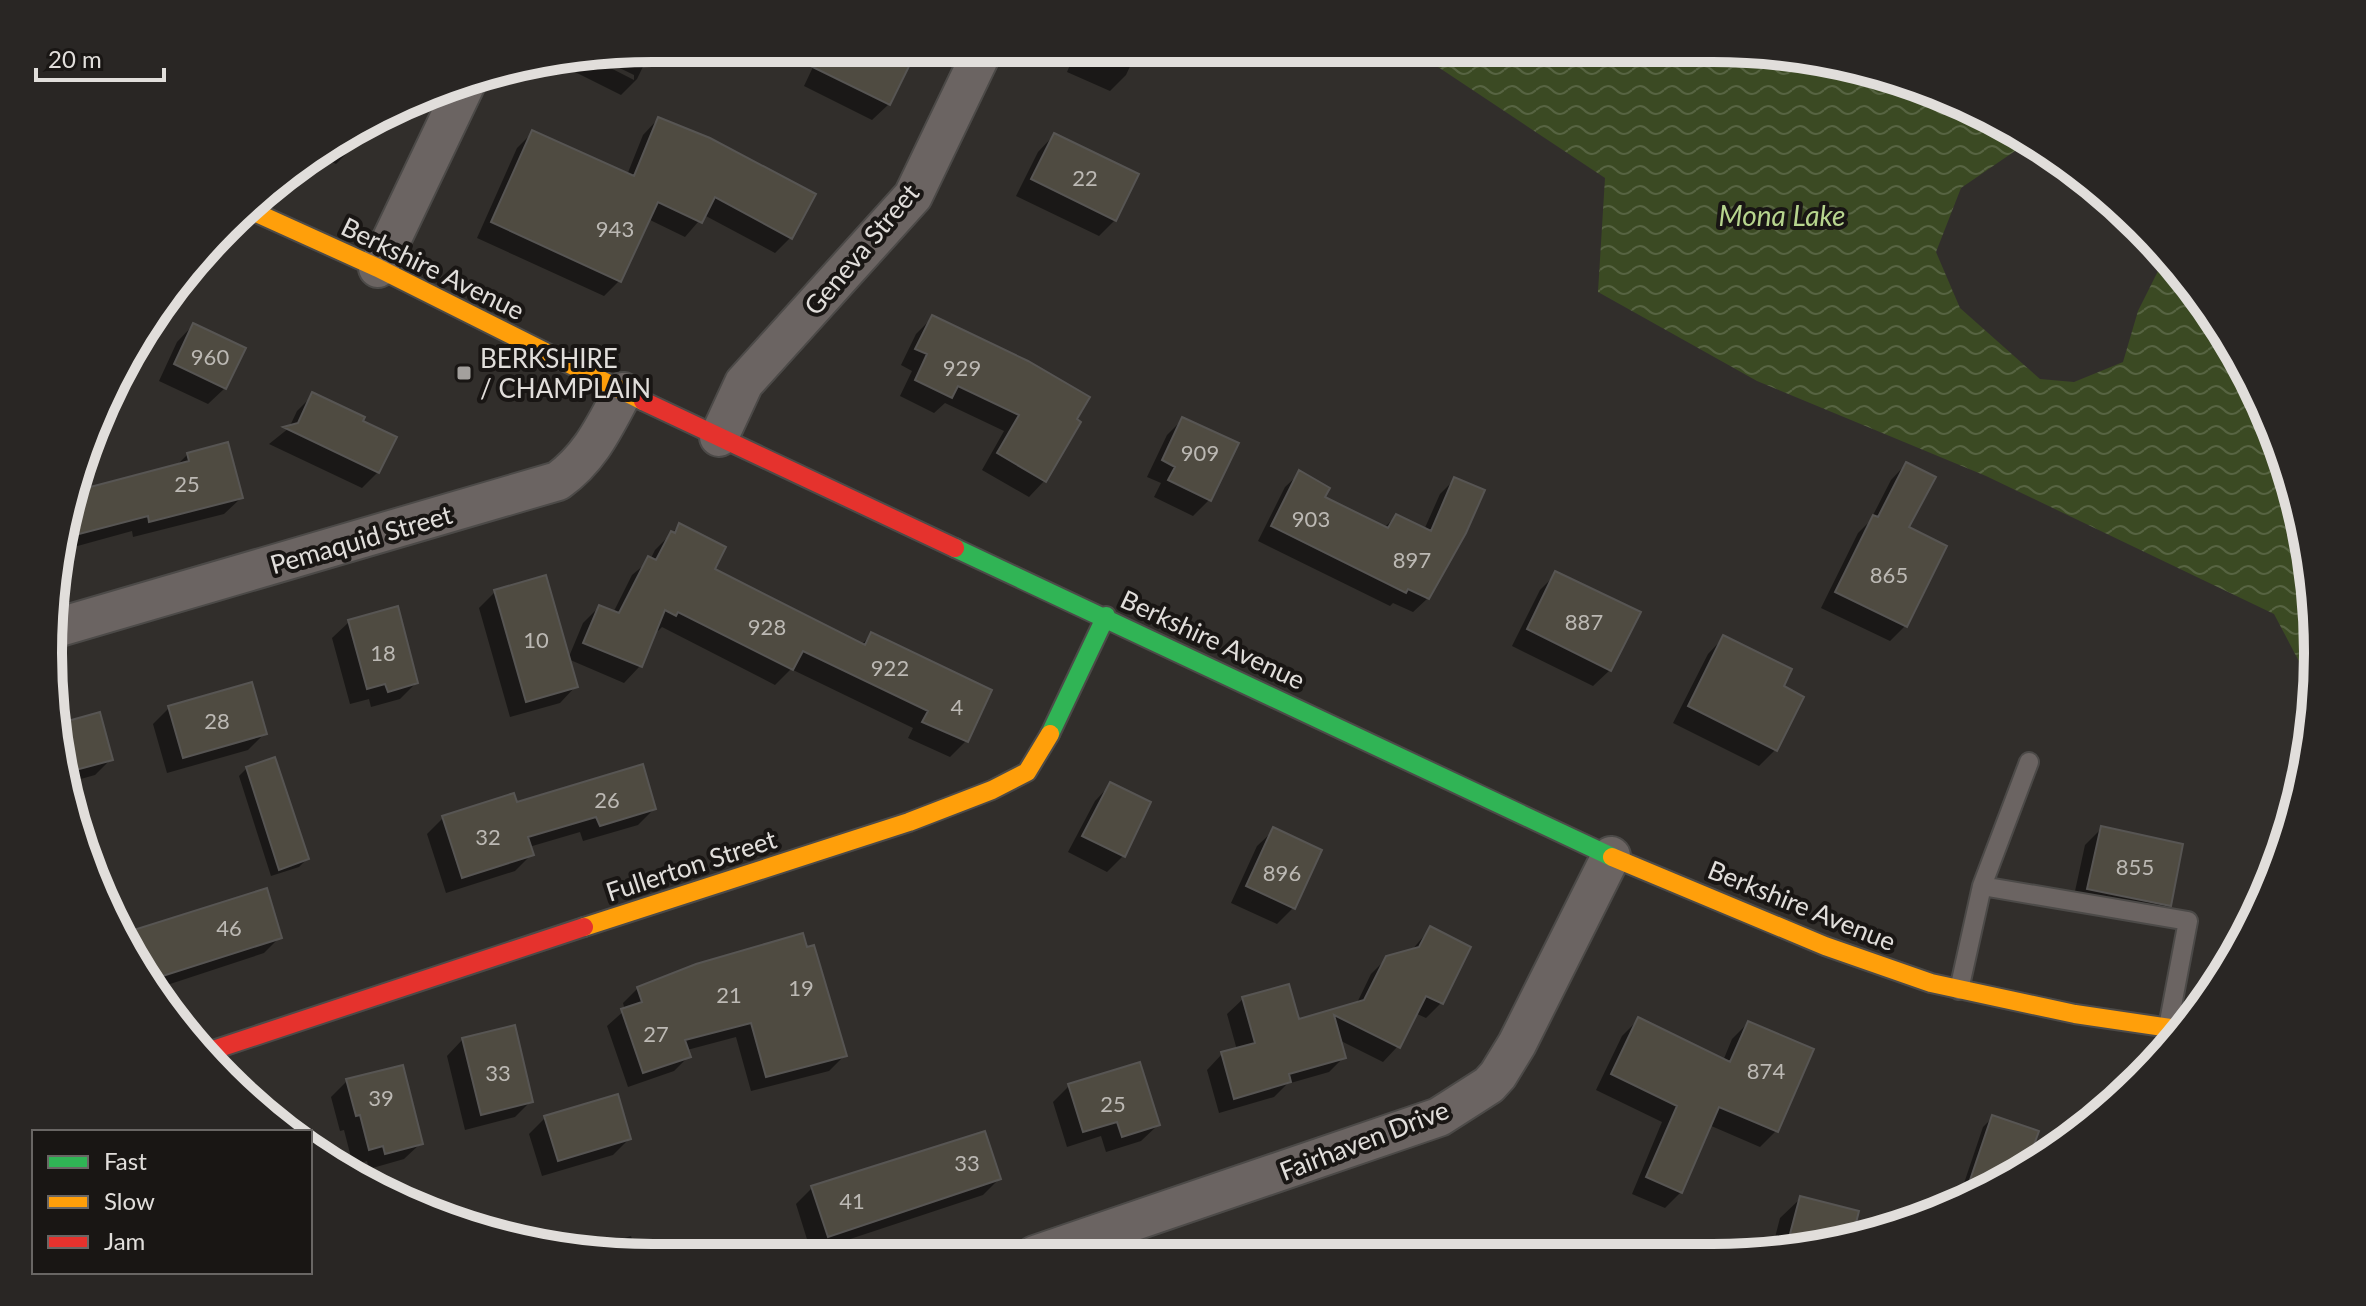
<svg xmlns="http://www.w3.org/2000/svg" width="2366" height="1306" font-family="Lato,sans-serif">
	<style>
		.water { fill: url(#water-waves) }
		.shadow { fill: #0007 }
		.building { fill: #4f4b41; stroke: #575553; stroke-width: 2 }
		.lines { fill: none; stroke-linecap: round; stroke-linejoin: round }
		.lane-casing { stroke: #4c4a48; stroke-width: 22 }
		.street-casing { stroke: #4c4a48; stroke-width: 42 }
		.fast-casing { stroke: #4c4a48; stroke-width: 22 }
		.slow-casing { stroke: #4c4a48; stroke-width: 22 }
		.jam-casing { stroke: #4c4a48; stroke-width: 22 }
		.lane { stroke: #6b6462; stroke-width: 18 }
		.street { stroke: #6b6462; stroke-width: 38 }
		.fast { stroke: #30b455; stroke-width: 18 }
		.slow { stroke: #ff9f0a; stroke-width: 18 }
		.jam { stroke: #e5322d; stroke-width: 18 }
		.poi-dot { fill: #a3a09d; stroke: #191614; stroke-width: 3 }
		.labels { text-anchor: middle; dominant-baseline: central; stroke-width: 8; stroke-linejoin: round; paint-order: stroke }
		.number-label { font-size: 22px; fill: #bcb9b4 }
		.street-label { font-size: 26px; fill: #e1dedb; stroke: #191614 }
		.poi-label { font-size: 26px; fill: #e1dedb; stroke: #191614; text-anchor: start }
		.water-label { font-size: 28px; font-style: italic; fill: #b7d58e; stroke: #191614 }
		.rim { fill: none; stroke: #e1dedb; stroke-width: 10 }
	</style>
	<defs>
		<pattern id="water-waves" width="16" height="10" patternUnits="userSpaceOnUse" patternTransform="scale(2)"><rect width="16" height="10" fill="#3b4a23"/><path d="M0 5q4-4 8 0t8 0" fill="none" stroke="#576442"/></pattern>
	</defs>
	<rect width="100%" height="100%" fill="#312e2b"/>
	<path class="water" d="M1411 49H1752L1870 69 2015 129 2031 140 1961 188 1936 252 1960 308 2040 379 2074 382 2123 362 2138 311 2166 255 2193 284 2255 385 2297 496 2317 613 2314 690 2274 614 1986 476 1757 381 1598 292 1605 178Z"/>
	<path class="shadow" d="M652 48 637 79 621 95 575 72 581 60 591 58 634 80V75L597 57Z
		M822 48 889 104 872 120 804 86Z
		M1077 48 1138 49 1126 75 1110 91 1067 72Z
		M658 119 790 238 775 253 704 215 685 237 648 219 619 281 604 296 477 238 517 148 532 133 627 175 643 135Z
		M360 133 352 148 336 164 318 155 339 144 349 149V145L343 142Z
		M1054 135 1115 220 1099 236 1016 196 1038 152Z
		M932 318 1027 363 1045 480 1029 497 982 470 1004 431 945 403 934 413 900 396 912 371 901 365 916 334Z
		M193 325 225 388 208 404 159 381 177 342Z
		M313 395 378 472 362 488 269 444 289 428 297 411Z
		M1183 419 1209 500 1193 516 1154 497 1161 483 1147 477 1167 435Z
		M188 454 241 498 224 514 133 537 132 531 63 550 69 497 74 485 78 492 176 466Z
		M1906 464 1905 626 1890 641 1821 608 1858 533 1870 521 1891 480Z
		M1300 473 1322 498 1384 528 1396 516 1424 530 1440 494 1455 479 1428 598 1413 612 1393 603 1390 606 1258 541 1285 487Z
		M679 526 713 570 860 646 871 635 966 741 950 757 908 738 913 728 791 669 775 685 662 627 658 631 655 629 640 666 624 683 568 659 576 686 560 703 510 717 479 608 495 592 568 659 583 623 599 607 613 613 632 575 650 560 655 550Z
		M1556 574 1610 670 1593 686 1512 646 1540 590Z
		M349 622 416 683 400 699 371 707 369 699 350 704 332 638Z
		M1724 637 1781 687 1801 697 1775 750 1759 766 1673 723 1708 654Z
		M169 708 264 734 248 750 167 773 153 724Z
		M99 714 111 759 95 775 70 782 57 726Z
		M247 768 307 859 299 867 271 876 239 776Z
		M1111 784 1123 856 1107 872 1068 852 1095 801Z
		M515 805 654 809 638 825 583 841 580 832 529 847 531 855 515 871 446 893 427 834 443 818Z
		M2101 829 2169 905 2152 921 2072 905 2085 845Z
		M1274 830 1293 908 1277 924 1231 903 1257 846Z
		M130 926 132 933 280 937 264 953 158 988 121 929Z
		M1430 929 1441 1003 1426 1018 1415 1013 1398 1046 1383 1062 1339 1040 1344 1057 1329 1072 1287 1084 1274 1097 1219 1113 1207 1070 1222 1054 1237 1050 1227 1014 1243 999 1297 1021 1356 1005 1371 974 1387 958 1411 951Z
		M806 950 844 1056 829 1071 751 1091 736 1037 687 1050 689 1056 674 1071 628 1087 607 1026 625 1010 623 1003 638 988Z
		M1638 1020 1723 1061 1732 1039 1748 1023 1776 1131 1760 1147 1709 1125 1681 1192 1665 1208 1632 1194 1662 1122 1596 1090 1622 1036Z
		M463 1039 531 1101 515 1117 465 1130 447 1056Z
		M347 1081 421 1143 404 1159 369 1169 367 1161 353 1165 344 1130 340 1131 331 1097Z
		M1069 1086 1158 1125 1141 1141 1106 1152 1101 1136 1067 1147 1053 1102Z
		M1993 1117 2031 1149 2052 1154 1958 1201 1983 1127Z
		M545 1118 629 1139 613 1155 542 1176 529 1134Z
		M999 1179 983 1195 811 1252 796 1204 812 1188Z
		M1801 1198 1850 1239 1792 1253H1771L1780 1218Z
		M631 1236 638 1257H614L582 1251Z"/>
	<path class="building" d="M774 48H918L890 105Z
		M658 117 710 138 816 194 792 239 715 197 702 223 658 202 621 282 491 222 532 130 634 176Z
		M1054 133 1139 174 1116 221 1031 179Z
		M932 315 1028 361 1090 397 1077 419 1081 422 1046 482 997 453 1019 415 958 386 952 398 915 380 927 354 915 349Z
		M193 323 246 348 226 389 174 364Z
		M312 392 365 417 363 421 397 437 379 473 283 427 298 423Z
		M1182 417 1239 443 1211 501 1168 480 1175 467 1162 460Z
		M228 442 243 498 149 522 148 516 64 538 71 492 189 461 187 453Z
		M1906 462 1936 477 1909 527 1947 546 1907 627 1835 592 1873 515 1878 517Z
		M1299 470 1330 488 1325 497 1388 528 1396 514 1431 531 1454 477 1485 490 1466 533 1429 599 1408 589 1406 593 1271 526Z
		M679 523 726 547 715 569 865 645 871 632 992 690 968 742 922 722 928 711 803 651 793 670 678 612 676 616 665 610 642 667 583 643 599 605 619 613 648 556 656 560 671 531 675 533Z
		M1555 571 1641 612 1611 671 1527 629Z
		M546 575 578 687 526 702 494 590Z
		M398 606 418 683 388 692 385 684 367 689 348 620Z
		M1723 635 1792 669 1784 686 1804 697 1777 751 1688 706Z
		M252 682 267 734 183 758 168 706Z
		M100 712 113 760 68 772 57 724Z
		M275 757 309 859 279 870 246 767Z
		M643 764 656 809 600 826 596 817 528 837 534 855 462 878 442 816 514 793 517 802Z
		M1110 782 1151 802 1125 857 1082 836Z
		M2101 826 2183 844 2171 906 2087 889Z
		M1273 827 1322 850 1295 909 1246 886Z
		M267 888 282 938 153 979 124 933Z
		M1430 926 1471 947 1443 1004 1426 996 1400 1048 1334 1015 1346 1058 1289 1074 1291 1082 1234 1099 1221 1052 1255 1043 1242 997 1289 984 1299 1019 1364 1000 1386 956 1419 947Z
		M803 933 807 947 814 945 847 1056 766 1077 751 1023 685 1040 691 1057 643 1073 621 1009 642 1002 637 987 696 964Z
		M1638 1017 1730 1062 1748 1021 1814 1049 1778 1132 1719 1107 1682 1193 1646 1177 1677 1106 1611 1074Z
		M515 1025 533 1102 481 1115 462 1038Z
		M1140 1062 1160 1125 1122 1137 1117 1122 1083 1132 1068 1084Z
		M403 1065 423 1144 385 1154 383 1146 369 1150 360 1115 356 1116 346 1079Z
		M618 1094 631 1139 558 1161 544 1116Z
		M1992 1115 2039 1131 2026 1167 1964 1198Z
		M985 1131 1001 1179 828 1237 811 1186Z
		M1800 1196 1859 1211 1852 1239 1785 1253Z"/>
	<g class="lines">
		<defs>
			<path id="lane" d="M1982 886 2029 762
				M1959 990 1982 886 2188 921 2168 1027"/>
			<path id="street" d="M378 268 468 79
				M719 437 744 383 913 196 984 48
				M56 628 558 481C591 457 604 427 623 392
				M1035 1255 1439 1117 1489 1085 1498 1075 1517 1044 1611 856"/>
			<path id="fast" d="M955 548 1612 857
				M1050 734 1106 616"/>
			<path id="slow" d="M250 210 378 268 643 401
				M1612 857 1825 946 1931 983 2075 1014 2184 1030
				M584 927 909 822 992 790 1027 772 1050 734"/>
			<path id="jam" d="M643 401 955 548
				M201 1054 584 927"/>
		</defs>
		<use href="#lane" class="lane-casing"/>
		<use href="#street" class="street-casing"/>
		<use href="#fast" class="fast-casing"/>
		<use href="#slow" class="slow-casing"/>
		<use href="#jam" class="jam-casing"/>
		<use href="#lane" class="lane"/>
		<use href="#street" class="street"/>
		<use href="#fast" class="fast"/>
		<use href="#slow" class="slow"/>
		<use href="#jam" class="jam"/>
	</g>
	<rect class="poi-dot" x="456" y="365" width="16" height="16" rx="4"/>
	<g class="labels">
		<g class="number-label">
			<text x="1085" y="177">22</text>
			<text x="615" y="228">943</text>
			<text x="210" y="356">960</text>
			<text x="962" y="367">929</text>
			<text x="1200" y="452">909</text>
			<text x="187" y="483">25</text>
			<text x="1311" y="518">903</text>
			<text x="1412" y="559">897</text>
			<text x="1889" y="574">865</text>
			<text x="1584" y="621">887</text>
			<text x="767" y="626">928</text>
			<text x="536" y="639">10</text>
			<text x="383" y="652">18</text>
			<text x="890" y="667">922</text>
			<text x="957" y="706">4</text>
			<text x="217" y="720">28</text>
			<text x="607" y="799">26</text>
			<text x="488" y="836">32</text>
			<text x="2135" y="866">855</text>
			<text x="1282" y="872">896</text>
			<text x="229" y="927">46</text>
			<text x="801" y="987">19</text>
			<text x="729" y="994">21</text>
			<text x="656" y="1033">27</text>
			<text x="1766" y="1070">874</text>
			<text x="498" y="1072">33</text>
			<text x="381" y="1097">39</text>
			<text x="1113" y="1103">25</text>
			<text x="967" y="1162">33</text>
			<text x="852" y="1200">41</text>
		</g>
		<g class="street-label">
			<text transform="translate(861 249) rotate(-50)">Geneva Street</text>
			<text transform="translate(433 268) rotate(26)">Berkshire Avenue</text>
			<text transform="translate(361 539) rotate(-16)">Pemaquid Street</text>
			<text transform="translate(1213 639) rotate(25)">Berkshire Avenue</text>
			<text transform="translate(691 865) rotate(-18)">Fullerton Street</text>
			<text transform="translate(1802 905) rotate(22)">Berkshire Avenue</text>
			<text transform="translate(1364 1140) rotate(-21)">Fairhaven Drive</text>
		</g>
		<g class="poi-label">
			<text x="480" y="358">BERKSHIRE<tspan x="480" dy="30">/ CHAMPLAIN</tspan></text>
		</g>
		<g class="water-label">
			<text x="1782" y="215">Mona Lake</text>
		</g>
	</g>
	<path d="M0 0H2366V1306H0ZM653 62H1713A591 591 0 0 1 2304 653V653A591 591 0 0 1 1713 1244H653A591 591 0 0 1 62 653V653A591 591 0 0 1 653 62Z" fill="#292624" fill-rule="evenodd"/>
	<path class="rim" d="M653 62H1713A591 591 0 0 1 2304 653V653A591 591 0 0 1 1713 1244H653A591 591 0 0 1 62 653V653A591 591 0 0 1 653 62Z"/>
	<rect x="32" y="1130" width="280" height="144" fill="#191614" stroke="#696664" stroke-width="2"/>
	<rect x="48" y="1156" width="40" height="12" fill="#30b455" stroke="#696664" stroke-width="2"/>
	<text x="104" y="1170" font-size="24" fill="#e1dedb">Fast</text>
	<rect x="48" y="1196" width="40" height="12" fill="#ff9f0a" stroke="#696664" stroke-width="2"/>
	<text x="104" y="1210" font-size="24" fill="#e1dedb">Slow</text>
	<rect x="48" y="1236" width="40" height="12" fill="#e5322d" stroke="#696664" stroke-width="2"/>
	<text x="104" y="1250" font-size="24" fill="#e1dedb">Jam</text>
	<path d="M36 68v12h128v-12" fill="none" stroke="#e1dedb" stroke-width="4"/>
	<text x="48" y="68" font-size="24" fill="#e1dedb" stroke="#191614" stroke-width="6" paint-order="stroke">20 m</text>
</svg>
